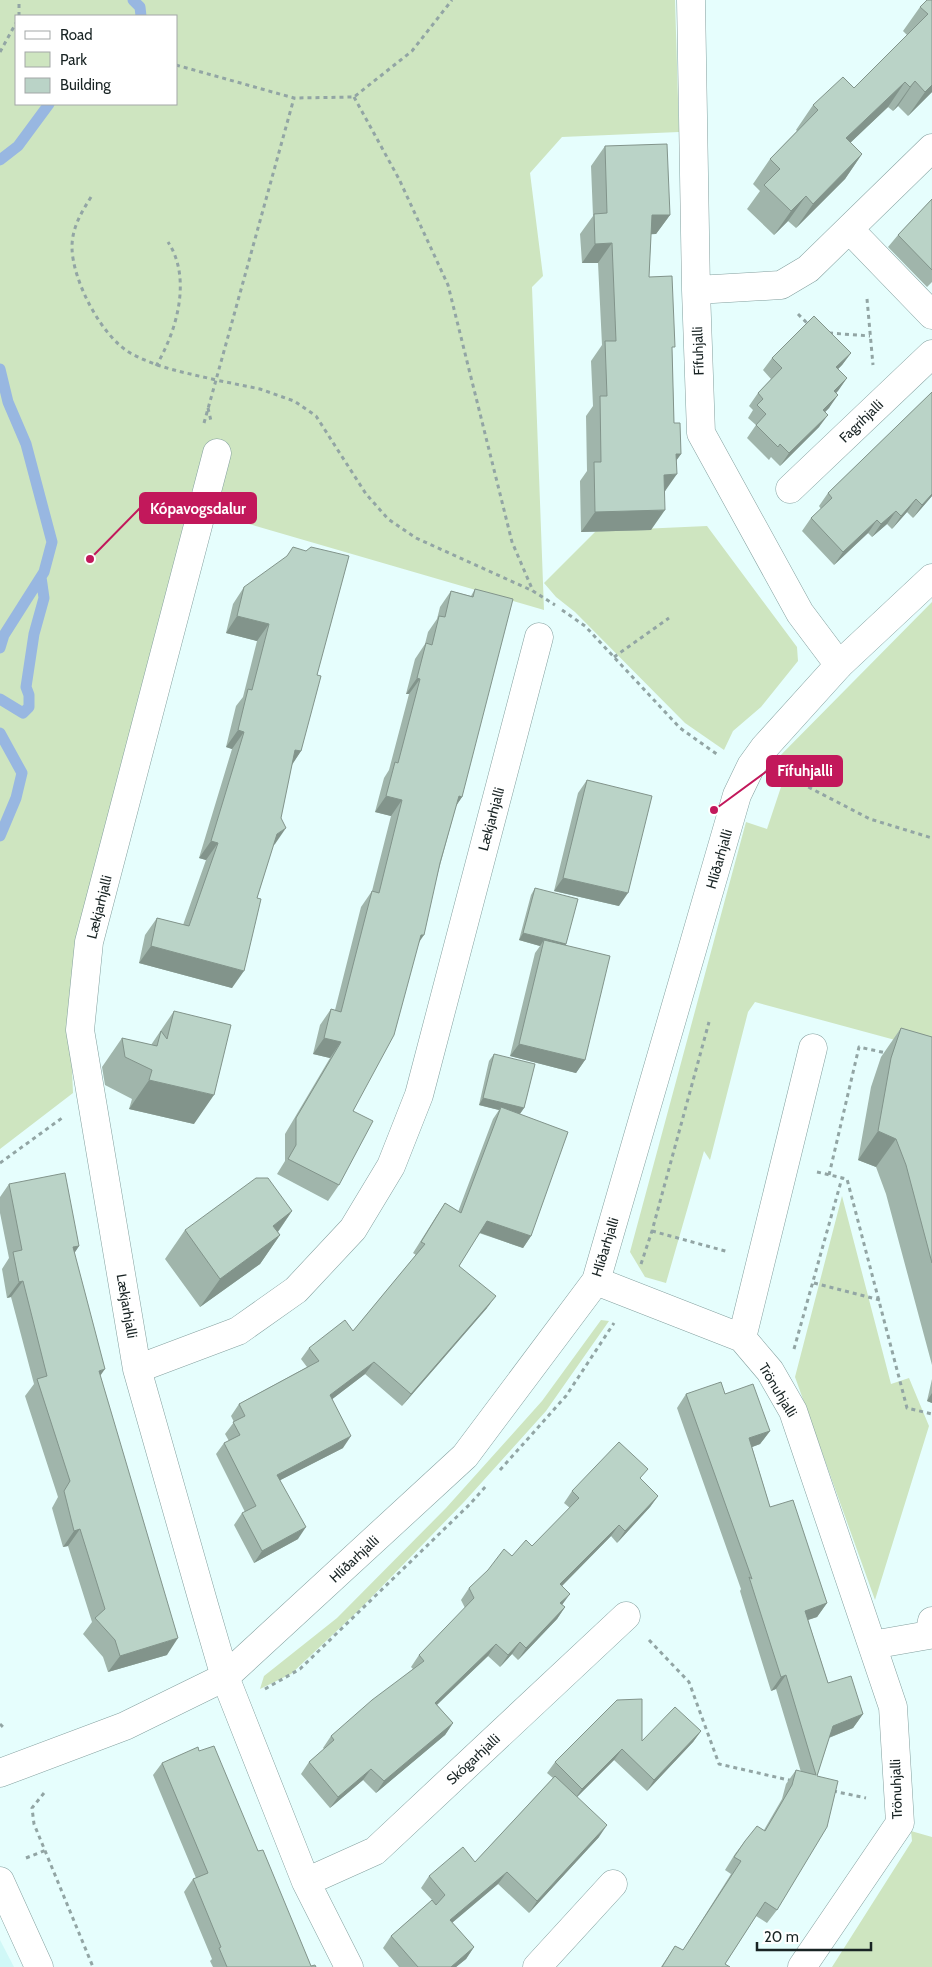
<svg xmlns="http://www.w3.org/2000/svg" width="932" height="1967" font-family="Cabin,sans-serif">
	<style>
		.built { fill: #d0f8f7 }
		.green { fill: #cee5c0; fill-rule: evenodd }
		.lines { fill: none; stroke-linecap: round; stroke-linejoin: round }
		.stream { stroke: #98b7e1; stroke-width: 11 }
		.street-casing { stroke: #84a09f; stroke-width: 29 }
		.secondary-casing { stroke: #84a09f; stroke-width: 29 }
		.path { stroke: #92a5a4; stroke-width: 3; stroke-dasharray: 4 4; stroke-linecap: butt }
		.street { stroke: #fff; stroke-width: 28 }
		.secondary { stroke: #fff; stroke-width: 28 }
		.wall { fill: #a0b5ab }
		.shaded-wall { fill: #82948b }
		.building { fill: #bad3c7; stroke: #82948b }
		.labels { text-anchor: middle; dominant-baseline: central; stroke-width: 4; stroke-linejoin: round; paint-order: stroke }
		.street-label { font-size: 14px; fill: #192424; stroke: #fff }
		.leader { fill: none; stroke: #c2185b; stroke-width: 2 }
		.callout-dot { fill: #c2185b; stroke: #fff; stroke-width: 2 }
		.callout { fill: #c2185b; stroke: #c2185b; stroke-width: 2 }
		.callout-label { font-size: 15px; text-anchor: middle; font-weight: bold; fill: #fff }
	</style>
	<rect width="100%" height="100%" fill="#e6fefd"/>
	<path class="built" d="M0 1940 14 1967H0Z"/>
	<path class="green" d="M0 0H675L679 132 562 137 530 173 543 276 532 287 544 610 194 508 70 1023 73 1093 0 1149ZM16 16H176V104H16Z
		M707 526 797 647 798 661 761 707 733 731 724 750 685 723 575 612 556 597 544 583 596 531Z
		M932 602V1050L755 1002 748 1012 710 1160 704 1151 666 1283 645 1277 630 1252 746 822 767 829 785 775 769 767Z
		M842 1196 891 1384 909 1378 929 1426 875 1600 795 1377Z
		M601 1320 609 1321 546 1411 464 1502 360 1609 291 1674 260 1689 264 1676 337 1618 446 1508 542 1401Z
		M911 1831 932 1837V1967H832L912 1841Z"/>
	<g class="lines">
		<path class="stream" d="M133 0 140 7 141 16
			M0 160 18 146 49 104
			M0 369 8 402 26 444 52 542 44 572 4 635 0 648
			M0 699 23 713 29 707V695L26 687 34 634 44 598 41 577
			M0 733 22 773 16 798 0 836"/>
		<defs>
			<path id="street" d="M691 0 696 290 701 433 800 613 839 665
				M849 229 932 315
				M696 290 781 285 808 269 932 148
				M217 453 89 942 80 1030 137 1369 204 1605 225 1677 306 1882 349 1967
				M790 489 932 354
				M596 1281 742 1338 770 1371 793 1411 893 1707 900 1823 802 1967
				M742 1338 813 1048
				M137 1369 238 1331 296 1290 353 1229 391 1166 419 1095 539 637
				M872 1645 929 1635 932 1621
				M306 1882 375 1851 626 1616
				M537 1967 613 1884"/>
			<path id="secondary" d="M0 1773 125 1726 225 1677 465 1456 596 1281 737 795 751 766 764 748 839 665 932 578
				M0 1881 39 1967"/>
		</defs>
		<use href="#street" class="street-casing"/>
		<use href="#secondary" class="secondary-casing"/>
		<path class="path" d="M19 16V0
			M0 52 16 23
			M176 65 294 98 354 97 412 51 452 0
			M354 97 399 179 448 285 512 542 533 591 555 605
			M91 197C81 213 72 228 72 247 72 280 102 338 132 354 158 368 187 373 216 380L294 98
			M867 299 873 365
			M798 314 809 325
			M829 333 870 336
			M156 366C177 331 192 278 168 242
			M208 408 211 421
			M204 423 216 380 260 389 294 401 316 416 366 494 388 519 416 538 533 591
			M562 610 585 626 680 728 718 755
			M614 657 669 618
			M787 776 870 819 932 838
			M0 1163 62 1118
			M817 1172 847 1179 907 1408 932 1414
			M829 1175 859 1047 886 1053
			M652 1231 729 1252
			M641 1264 652 1231 709 1022
			M814 1283 880 1300
			M794 1349 842 1178
			M500 1470 566 1396 614 1323
			M649 1640 689 1682 719 1764 793 1781
			M265 1689 300 1669 470 1504 486 1486
			M0 1724 4 1728
			M833 1791 866 1798
			M44 1793 32 1808 34 1824 93 1967
			M26 1858 46 1850"/>
		<use href="#street" class="street"/>
		<use href="#secondary" class="secondary"/>
	</g>
	<path class="wall" d="M927 0 932 92 908 116 898 106 893 111 888 107 850 143 862 154 845 179 796 228 788 221 774 235 747 209 760 191 753 184 770 159 797 131 796 130 813 105 854 88 907 35 903 31 920 7Z
		M605 146 670 215 656 234H651L649 277 672 350 674 423 681 454 676 461 651 530 581 532 580 481 587 471 586 416 593 406 591 361 602 345 598 263H582L580 234 593 216 591 166Z
		M932 199V282L927 287 888 247 898 235Z
		M851 353 842 365 838 369 847 378 836 393 829 408 825 412 819 427 780 466 771 457 769 460 747 438 756 425 748 418 753 410 749 406 758 393 771 379 763 370 772 358Z
		M932 392V496L913 518 907 512 892 529 887 524 872 537 868 533 834 565 802 531 811 518 821 509 819 506 828 493Z
		M244 587 317 675 301 751 292 764 275 844 273 845 257 898 232 988 139 963 145 935 157 918 183 925 206 860 199 858 232 749 226 747 236 706 243 697 257 641 226 633 233 604Z
		M475 589 462 797 456 806 419 943 353 1111 339 1185 328 1201 277 1174 285 1161V1134L330 1058 313 1054 320 1025 331 1009 335 1010 361 907 372 891 391 816 375 812 384 778 389 770 409 694H406L415 659 425 644 428 632 437 619 440 607 451 591 471 596Z
		M587 780 619 906 554 891 578 793Z
		M535 888 566 944 585 1060 576 1073 510 1056 535 953 540 946 519 940 531 895Z
		M174 1011 194 1124 129 1109 132 1099 105 1085 102 1067 122 1038 151 1045Z
		M901 1028 932 1037V1365L886 1194 876 1167 858 1160 871 1087 881 1057Z
		M494 1054 524 1108 520 1114 531 1236 523 1248 479 1233 459 1266 487 1308 402 1406 365 1374 332 1399 343 1448 280 1480 298 1539 254 1563 234 1525 242 1513 245 1512 216 1454 224 1443 229 1441 225 1434 234 1422 231 1416 239 1404 307 1367 301 1359 309 1348 353 1331 416 1255 413 1253 437 1215 445 1203 458 1212 493 1119 499 1110 479 1105 489 1061Z
		M9 1184 79 1246 74 1253 100 1376 167 1655 108 1672 103 1657 83 1634 92 1622 68 1546 63 1547 52 1508 58 1497 25 1396 34 1384 11 1297 7 1298 2 1269 9 1258 0 1213V1197Z
		M292 1211 278 1232 280 1235 260 1264 200 1307 165 1259 185 1230Z
		M932 1379V1403L927 1401Z
		M686 1394H725L770 1431 760 1444 752 1447 770 1507 827 1603 817 1617 808 1620 828 1683 863 1714 853 1728 829 1738 817 1776 777 1910 767 1923 756 1916 725 1964 730 1967H661L675 1946 683 1950 731 1874 725 1870 735 1854 745 1841 764 1830 782 1799 786 1784 796 1770 801 1772 776 1689 771 1691 740 1591 741 1589 677 1408Z
		M641 1480 658 1496 650 1507 617 1543 611 1536 562 1586V1605L565 1607 557 1619 518 1660 512 1654 500 1667 488 1656 437 1705 453 1723 445 1735 376 1793 363 1780 330 1808 301 1774 309 1762 324 1749 323 1748 331 1736 413 1669 411 1667 419 1655 465 1608 461 1600 469 1588 512 1556 532 1546 570 1508 564 1503 572 1491Z
		M701 1731 693 1742 647 1791 614 1760 577 1797 599 1837 529 1913 498 1884 452 1923 474 1947 466 1959 456 1967H399L383 1948 391 1936 432 1900 421 1888 429 1876 475 1862 553 1778 547 1773 555 1762 642 1741Z
		M199 1751 258 1851 311 1966 316 1967H213L210 1961 212 1959 184 1892 193 1879 196 1878 153 1775 162 1763Z"/>
	<path class="shaded-wall" d="M915 81 898 106 893 111 910 87Z
		M905 82 888 107 829 163 846 138Z
		M932 85V92L908 116 925 92Z
		M862 154 845 179 796 228 813 204Z
		M806 196 788 221 774 235 791 211Z
		M652 215H670L656 234 638 235Z
		M612 243 598 263H582L595 244Z
		M851 353 842 365 827 380 836 367Z
		M847 378 838 391 825 404 834 391Z
		M838 395 829 408 814 423 823 410Z
		M828 415 819 427 780 466 789 453Z
		M676 454H681L667 473Z
		M677 474 663 494 664 475Z
		M932 494V496L913 518 922 505Z
		M916 499 907 512 892 529 901 516Z
		M665 510 651 530 581 532 595 512Z
		M896 511 887 524 872 537 881 524Z
		M877 520 868 533 834 565 843 552Z
		M237 616 269 624 257 641 226 633Z
		M417 678 420 679 409 694H406Z
		M238 730 244 732 232 749 226 747Z
		M295 750 301 751 290 768Z
		M386 796 402 800 391 816 375 812Z
		M459 796 462 797 451 813Z
		M286 828 275 844 265 851 277 834Z
		M211 841 218 843 206 860 199 858Z
		M563 878 628 893 619 906 554 891Z
		M523 933 566 944 561 951 544 940 540 946 519 940Z
		M421 935H424L413 951Z
		M151 946 244 971 232 988 139 963Z
		M324 1038 341 1042 330 1058 313 1054Z
		M519 1044 585 1060 576 1073 510 1056Z
		M149 1080 214 1095 194 1124 129 1109Z
		M483 1098 524 1108 519 1115 501 1107 499 1110 479 1105Z
		M878 1131 896 1139 876 1167 858 1160Z
		M292 1211 272 1240 273 1226Z
		M487 1221 531 1236 523 1248 478 1232Z
		M280 1235 260 1264 200 1307 220 1279Z
		M79 1246 68 1263 73 1247Z
		M23 1281 11 1297 7 1298 19 1282Z
		M496 1296 487 1308 402 1406 411 1394Z
		M374 1362 365 1374 322 1407 330 1395Z
		M105 1369 93 1386 99 1371Z
		M932 1393V1403L927 1401Z
		M770 1431 760 1444 739 1452 749 1438Z
		M351 1436 343 1448 269 1486 277 1475Z
		M658 1496 650 1507 617 1543 625 1531Z
		M619 1525 611 1536 552 1596 560 1584Z
		M306 1527 298 1539 254 1563 262 1551Z
		M80 1529 68 1546 63 1547 74 1531Z
		M570 1594 562 1605 560 1603Z
		M827 1603 817 1617 795 1624 805 1611Z
		M565 1607 557 1619 518 1660 526 1648Z
		M178 1638 167 1655 108 1672 120 1656Z
		M520 1642 512 1654 500 1667 508 1655Z
		M496 1644 488 1656 427 1714 435 1703Z
		M786 1675 776 1689 771 1691 781 1677Z
		M863 1714 853 1728 823 1740 833 1726Z
		M453 1723 445 1735 376 1793 384 1781Z
		M701 1731 693 1742 647 1791 654 1780Z
		M622 1749 614 1760 574 1800 582 1789Z
		M371 1769 363 1780 330 1808 338 1797Z
		M607 1825 599 1837 529 1913 537 1901Z
		M507 1872 498 1884 441 1932 450 1920Z
		M474 1947 466 1959 456 1967H451Z"/>
	<path class="building" d="M927 0H932V85L925 92 915 81 910 87 905 82 846 138 862 154 813 204 806 196 791 211 764 185 780 169 770 159 818 110 813 105 843 77 854 88 928 14 920 7Z
		M667 144 670 215H652L649 277 672 276 675 347H672L674 423H680L681 454H676L677 474 664 475 665 510 595 512 594 462H601L600 396H607L605 341H616L612 243 595 244 594 214 607 213 605 146Z
		M932 199V270L898 235Z
		M814 316 851 353 836 367 847 378 834 391 838 395 823 410 828 415 789 453 780 444 778 447 756 425 766 414 757 405 763 399 758 393 782 368 772 358Z
		M932 392V494L922 505 916 499 901 516 896 511 881 524 877 520 843 552 811 518 832 498 828 493Z
		M293 547 306 551 311 547 349 556 317 675 321 676 301 751 295 750 281 818 286 828 277 834 257 898 261 899 244 971 151 946 157 918 189 926 218 843 211 841 244 732 238 730 248 689 252 690 269 624 237 616 244 587 287 556Z
		M475 589 513 599 462 797 459 796 440 863 424 935H421L394 1035 353 1111 373 1121 339 1185 288 1159 296 1145V1118L341 1042 324 1038 331 1009 341 1012 372 891 379 893 402 800 386 796 395 762 398 763 420 679 417 678 426 643 432 645 439 616 445 617 451 591 473 597Z
		M587 780 652 796 628 893 563 878Z
		M535 888 578 899 566 944 523 933Z
		M544 940 610 956 585 1060 519 1044Z
		M174 1011 231 1025 214 1095 149 1080 152 1070 125 1057 122 1038 157 1046 161 1031 167 1039Z
		M901 1028 932 1037V1263L906 1165 896 1139 878 1131 891 1058Z
		M494 1054 535 1064 524 1108 483 1098Z
		M501 1107 568 1132 531 1236 487 1221 459 1266 496 1296 411 1394 374 1362 330 1395 351 1436 277 1475 306 1527 262 1551 242 1513 256 1506 224 1443 240 1435 233 1422 245 1416 239 1404 319 1361 309 1348 345 1320 353 1331 425 1244 421 1242 445 1203 461 1213Z
		M65 1173 79 1246 73 1247 105 1369 99 1371 178 1638 120 1656 115 1640 95 1618 105 1609 80 1529 74 1531 64 1491 70 1481 37 1379 47 1376 23 1281 19 1282 13 1252 22 1250 9 1184Z
		M256 1178H268L292 1211 273 1226 280 1235 220 1279 185 1230Z
		M721 1382 725 1394 753 1384 770 1431 749 1438 770 1507 793 1500 827 1603 805 1611 828 1683 851 1676 863 1714 833 1726 817 1776 838 1781 827 1827 777 1910 765 1902 725 1964 730 1967H662L675 1946 683 1950 741 1861 734 1857 745 1841 757 1826 765 1831 792 1785 796 1770 816 1775 786 1675 781 1677 749 1577 752 1579 686 1394Z
		M619 1442 648 1469 640 1478 658 1496 625 1531 619 1525 560 1584 570 1594 560 1603 565 1607 526 1648 520 1642 508 1655 496 1644 435 1703 453 1723 384 1781 371 1769 338 1797 309 1762 334 1740 331 1736 372 1700 424 1661 419 1655 474 1598 469 1588 488 1570 504 1549 512 1556 526 1540 532 1546 579 1498 572 1491Z
		M642 1699V1741L675 1707 701 1731 654 1780 622 1749 582 1789 555 1762 617 1700Z
		M214 1746 258 1851 263 1850 311 1966 315 1965 316 1967H227L219 1948 221 1947 193 1879 208 1873 162 1763 198 1747 199 1751Z
		M555 1776 607 1825 537 1901 507 1872 450 1920 474 1947 451 1967H418L391 1936 432 1900 436 1905 445 1895 429 1876 463 1847 475 1862Z"/>
	<g class="labels">
		<g class="street-label">
			<text transform="translate(698 351) rotate(-92)">Fífuhjalli</text>
			<text transform="translate(861 421) rotate(-44)">Fagrihjalli</text>
			<text transform="translate(491 819) rotate(-75)">Lækjarhjalli</text>
			<text transform="translate(719 859) rotate(-74)">Hlíðarhjalli</text>
			<text transform="translate(99 907) rotate(-76)">Lækjarhjalli</text>
			<text transform="translate(605 1247) rotate(-73)">Hlíðarhjalli</text>
			<text transform="translate(127 1306) rotate(80)">Lækjarhjalli</text>
			<text transform="translate(778 1390) rotate(59)">Trönuhjalli</text>
			<text transform="translate(354 1559) rotate(-43)">Hlíðarhjalli</text>
			<text transform="translate(473 1759) rotate(-43)">Skógarhjalli</text>
			<text transform="translate(896 1789) rotate(-92)">Trönuhjalli</text>
		</g>
	</g>
	<path class="leader" d="M90 559L140 508M714 810L767 771"/>
	<g class="callout-dot">
		<circle cx="90" cy="559" r="5"/>
		<circle cx="714" cy="810" r="5"/>
	</g>
	<g class="callout">
		<rect x="140" y="493" width="116" height="30" rx="5"/>
		<rect x="767" y="756" width="75" height="30" rx="5"/>
	</g>
	<g class="callout-label">
		<text x="198" y="514">Kópavogsdalur</text>
		<text x="805" y="776">Fífuhjalli</text>
	</g>
	<rect x="15" y="15" width="162" height="90" fill="#ffffff" stroke="#a3a7a7"/>
	<rect x="25" y="31" width="25" height="8" fill="#ffffff" stroke="#a3a7a7"/>
	<text x="60" y="40" font-size="15" fill="#192424">Road</text>
	<rect x="25" y="52" width="25" height="15" fill="#cee5c0" stroke="#a3a7a7"/>
	<text x="60" y="65" font-size="15" fill="#192424">Park</text>
	<rect x="25" y="78" width="25" height="15" fill="#bad3c7" stroke="#a3a7a7"/>
	<text x="60" y="90" font-size="15" fill="#192424">Building</text>
	<path d="M757 1942v8h114v-8" fill="none" stroke="#192424" stroke-width="2.5"/>
	<text x="764" y="1942" font-size="15" fill="#192424" stroke="#ffffff" stroke-width="4" paint-order="stroke">20 m</text>
</svg>
